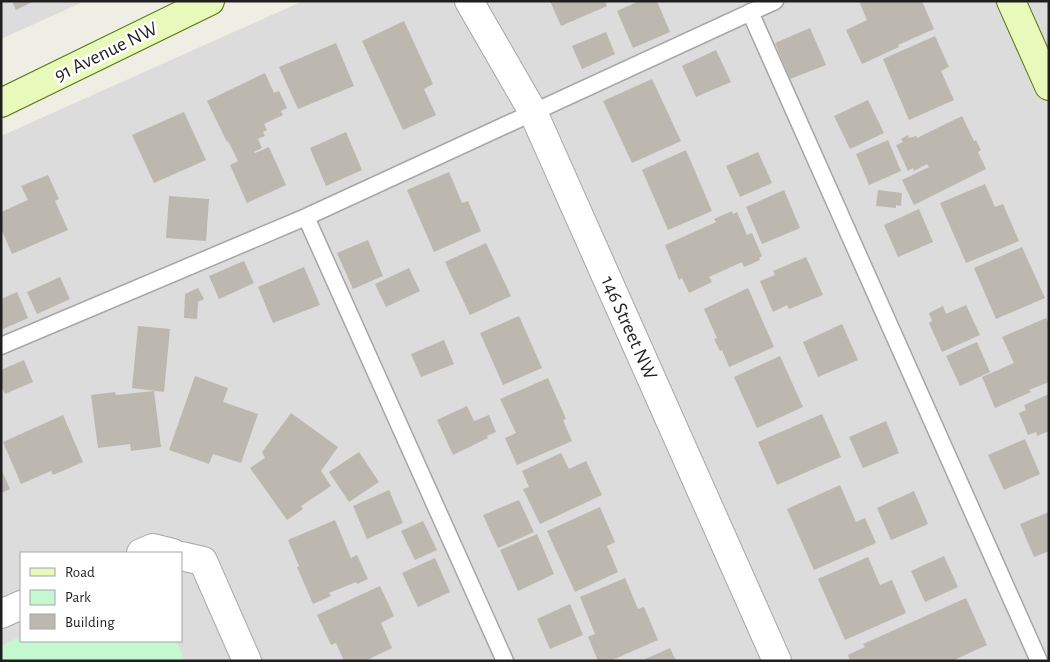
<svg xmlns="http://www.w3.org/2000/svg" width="1050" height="662" font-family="'Alegreya Sans',sans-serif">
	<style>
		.residential { fill: #dddcdc; fill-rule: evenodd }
		.park { fill: #c3f8d1 }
		.building { fill: #bcb7af }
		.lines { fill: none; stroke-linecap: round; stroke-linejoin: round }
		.lane-casing { stroke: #a6a6a6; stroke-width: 19 }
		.street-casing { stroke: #a6a6a6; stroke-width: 30 }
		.secondary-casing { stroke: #547408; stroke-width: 30 }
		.lane { stroke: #fff; stroke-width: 16 }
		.street { stroke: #fff; stroke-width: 28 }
		.secondary { stroke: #e9f8bb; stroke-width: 28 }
		.labels { text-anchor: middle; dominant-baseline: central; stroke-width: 5; stroke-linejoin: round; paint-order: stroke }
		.street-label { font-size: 20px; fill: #1f1f1f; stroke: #fff }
	</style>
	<rect width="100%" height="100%" fill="#efeee5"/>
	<path class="residential" d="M1 1H85L1 39Z
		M303 1H1049V661H1V136ZM21 553H181V641H21Z"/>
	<path class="park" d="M21 636V641H176L185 661H1V646Z"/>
	<path class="building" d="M12 1H34L16 10Z
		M550 1H605L607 6 561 26Z
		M639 1H657L670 32 633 48 617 11Z
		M859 1H922L934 29 898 45 899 47 862 64 846 30 867 20Z
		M404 21 433 84 424 89 436 115 403 130 362 41Z
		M810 28 826 65 790 79 775 43Z
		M606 32 615 54 582 69 572 46Z
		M935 36 949 67 941 71 954 100 909 120 883 59Z
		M336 43 354 86 298 109 279 67Z
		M716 50 731 82 696 97 682 66Z
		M265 73 274 93 279 91 287 108 281 111 283 115 264 124 267 130 263 132 265 136 258 139 262 148 254 152 255 153 269 147 286 185 247 203 230 165 238 161 228 141 227 142 207 101Z
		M652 79 681 141 632 163 603 101Z
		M868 100 884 133 850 149 834 116Z
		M184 112 206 160 154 183 132 135Z
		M962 116 974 141 976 140 981 150 978 152 986 169 914 205 902 180 929 167 927 164 914 171 913 168 908 171 896 145 903 142 901 139 908 135 909 138 916 136 917 138Z
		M346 132 362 170 326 186 310 148Z
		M888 140 901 171 869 185 856 154Z
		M686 150 712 211 668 230 642 170Z
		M758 152 772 183 740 197 726 166Z
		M449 172 462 203 468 201 481 231 434 252 407 190Z
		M48 175 59 199 55 201 68 230 12 254 1 229V212L28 200 21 186Z
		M985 184 995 207 1003 204 1019 241 966 263 940 203Z
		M784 190 800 228 762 244 746 207Z
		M878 190 902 193 901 206 896 205V208L876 206Z
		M169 196 209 199 206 241 166 238Z
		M919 209 933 242 898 257 884 225Z
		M732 211 733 214 737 212 747 235 752 233 762 256 759 258 760 260 744 267 742 262 709 277 712 282 689 293 682 278 679 280 665 245 716 222 714 219Z
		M368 240 383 276 353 289 337 253Z
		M486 243 511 296 470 315 445 262Z
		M1022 247 1045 298 996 319 974 268Z
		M806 257 823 295 789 309 787 305 773 312 760 281 775 275 773 271Z
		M244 261 254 283 219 299 209 276Z
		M304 267 320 305 273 323 258 287Z
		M409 268 420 291 386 307 375 284Z
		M60 277 70 299 37 314 27 292Z
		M198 288 204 299 198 302 197 319 184 318 185 294Z
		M748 288 774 347 729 367 722 350 720 351 714 339 717 338 704 309Z
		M17 292 28 318 1 330V299Z
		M966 305 980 335 942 352 929 323 932 321 929 313 943 306 946 314Z
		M519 316 542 368 503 385 480 333Z
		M1046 318 1049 323V382L1029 390 1031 392 995 408 982 377 1014 363 1002 337Z
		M842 324 858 360 818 377 803 342Z
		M138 326 170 329 164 392 132 388Z
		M444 340 454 364 421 377 411 354Z
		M977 342 990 372 960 386 946 356Z
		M780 356 803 407 757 428 734 377Z
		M24 360 33 382 5 394 1 386V370Z
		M195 376 228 388 223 402 258 414 241 463 213 454 209 464 169 450Z
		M548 378 566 419 563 420 572 441 517 465 505 438 516 433 500 399Z
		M154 391 161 447 131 451 130 444 98 448 91 395 115 392 116 395Z
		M1049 394V431L1037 436 1036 432 1028 435 1019 413 1026 410 1024 405Z
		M467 406 474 421 489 415 496 432 487 436 488 438 453 455 437 420Z
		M291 413 338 447 321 471 331 486 301 506 303 509 287 520 250 468 265 458 262 452Z
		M822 414 841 457 777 485 758 442Z
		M63 415 83 462 53 475 51 471 21 484 3 442Z
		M886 421 899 453 863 468 849 437Z
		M1025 439 1040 474 1004 490 988 455Z
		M359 452 379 482 349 502 329 472Z
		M561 453 569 469 586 461 602 495 540 524 523 489 529 487 522 471Z
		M1 469 10 489 1 493Z
		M840 485 856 522 865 518 876 543 814 570 787 509Z
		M389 490 403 523 367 539 353 506Z
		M914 491 928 524 891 540 877 508Z
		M519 500 534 532 498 548 483 515Z
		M600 507 615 542 607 546 618 572 575 592 547 531Z
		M1049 512V551L1034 557 1020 524Z
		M335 520 351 558 357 555 368 579 357 584 356 582 329 593 331 596 313 604 297 567 299 566 288 540Z
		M423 521 437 550 415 560 401 531Z
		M537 534 554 574 518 591 500 550Z
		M944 556 958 587 925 602 911 571Z
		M868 557 880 585 892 580 906 613 845 640 818 579Z
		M435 558 450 592 418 607 402 573Z
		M625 578 638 609 644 607 658 640 610 661H598L588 637 595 634 580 597Z
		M380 586 394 616 381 623 392 648 365 661H344L336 643 331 645 317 615Z
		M966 598 987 645 952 661H850L848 655 865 647 863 644Z
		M570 604 583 635 550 649 537 619Z
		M670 648 676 661H641Z"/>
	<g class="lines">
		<defs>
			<path id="lane" d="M750 12 1039 661
				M1 346 306 217
				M505 661 306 217 775 1"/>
			<path id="street" d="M469 1 533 112 777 661
				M141 553 153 548 173 553
				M181 556 203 561 247 661
				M1 614 21 605"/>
			<path id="secondary" d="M1011 1 1049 86
				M1 103 210 1"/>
		</defs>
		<use href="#lane" class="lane-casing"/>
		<use href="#street" class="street-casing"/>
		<use href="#secondary" class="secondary-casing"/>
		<use href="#lane" class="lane"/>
		<use href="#street" class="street"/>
		<use href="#secondary" class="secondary"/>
	</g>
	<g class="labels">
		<g class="street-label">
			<text transform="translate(106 52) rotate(-26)">91 Avenue NW</text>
			<text transform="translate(629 328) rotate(66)">146 Street NW</text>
		</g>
	</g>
	<rect width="1050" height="662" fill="none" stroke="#1f1f1f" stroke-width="5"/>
	<rect x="20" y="552" width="162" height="90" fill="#ffffff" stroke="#a5a5a5"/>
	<rect x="30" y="568" width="25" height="8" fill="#e9f8bb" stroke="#a5a5a5"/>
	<text x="65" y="577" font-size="15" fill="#1f1f1f">Road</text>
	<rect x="30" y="590" width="25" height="15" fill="#c3f8d1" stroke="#a5a5a5"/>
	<text x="65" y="602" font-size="15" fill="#1f1f1f">Park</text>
	<rect x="30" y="614" width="25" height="15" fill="#bcb7af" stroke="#a5a5a5"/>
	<text x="65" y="627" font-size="15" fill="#1f1f1f">Building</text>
</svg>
